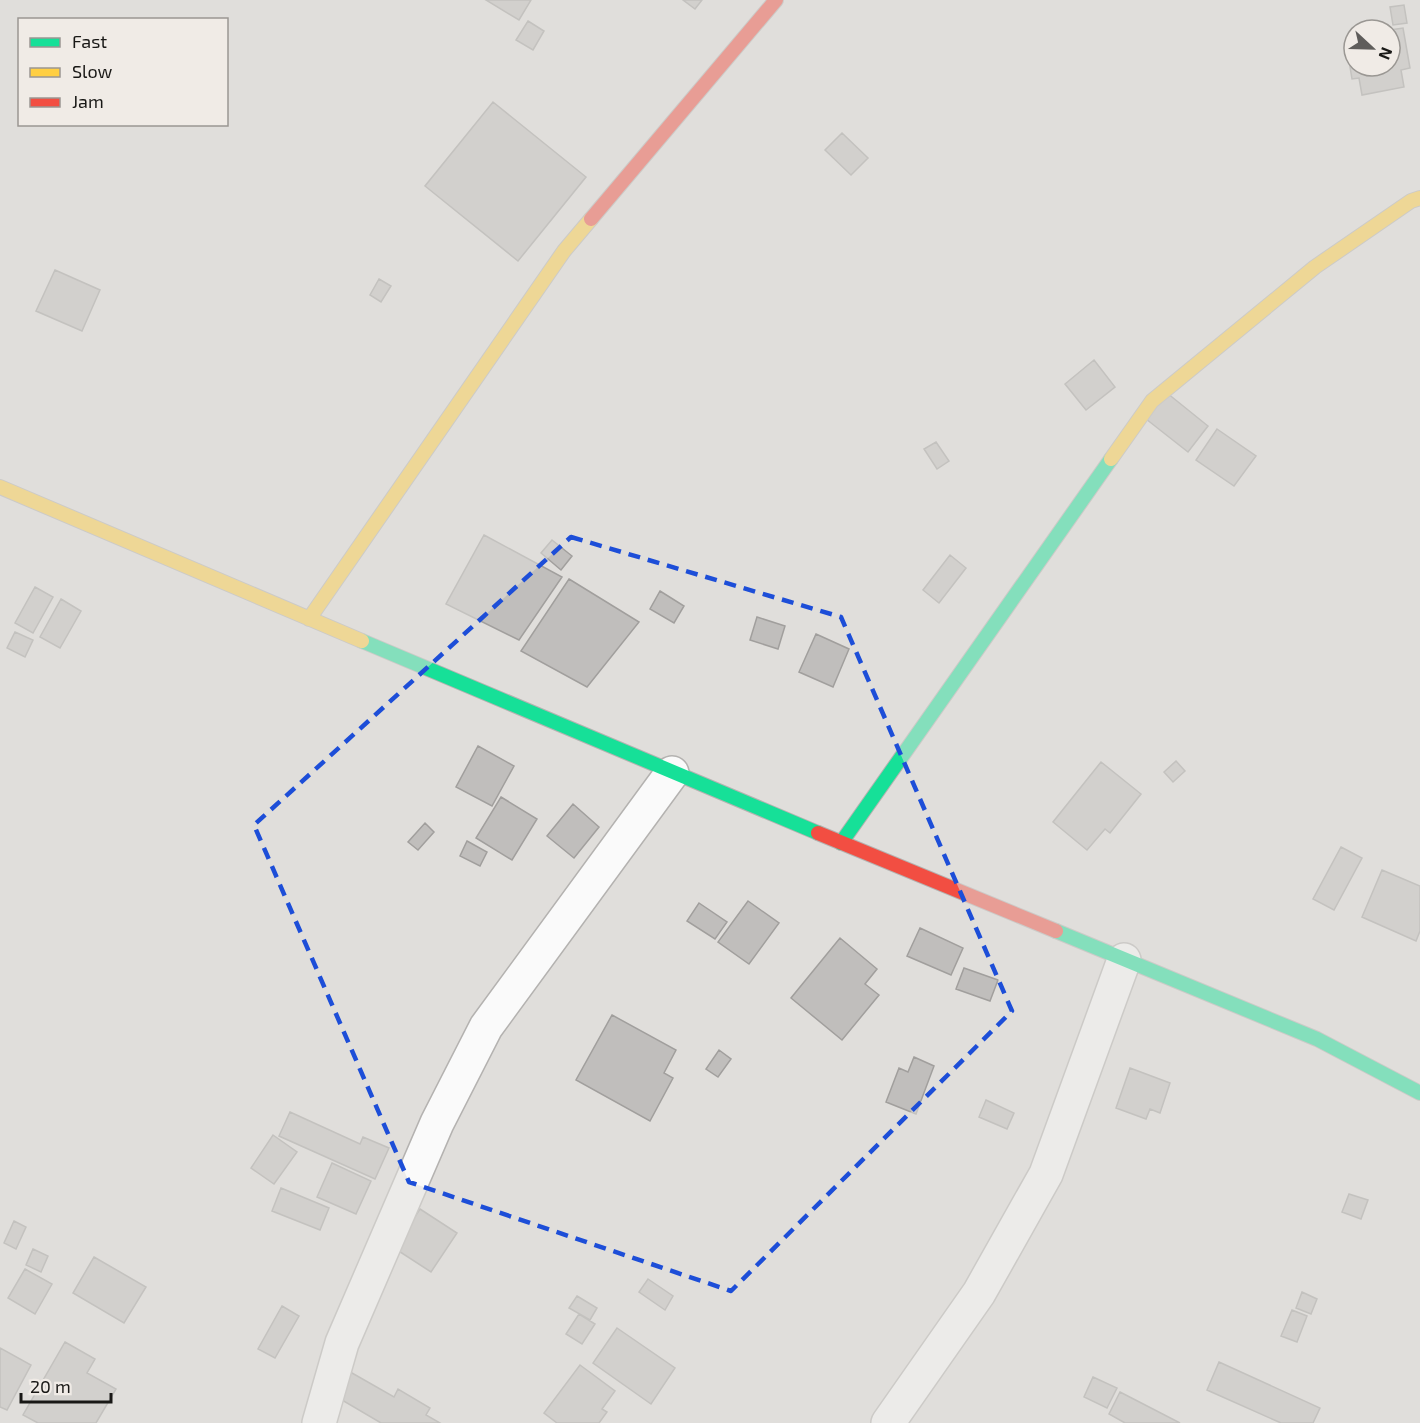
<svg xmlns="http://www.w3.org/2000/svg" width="1420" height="1423" font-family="'Exo 2',sans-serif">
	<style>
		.building { fill: #c0bebc; stroke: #a19f9d; stroke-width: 1.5 }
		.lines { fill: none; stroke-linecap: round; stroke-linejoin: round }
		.street-casing { stroke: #b4b2b0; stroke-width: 36 }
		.fast-casing { stroke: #b4b2b0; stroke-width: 16 }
		.slow-casing { stroke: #b4b2b0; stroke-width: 16 }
		.jam-casing { stroke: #b4b2b0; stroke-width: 16 }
		.street { stroke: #fafafa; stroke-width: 33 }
		.fast { stroke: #16e098; stroke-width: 14 }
		.slow { stroke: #ffcf43; stroke-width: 14 }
		.jam { stroke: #f24e42; stroke-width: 14 }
		.marked { fill: none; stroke: #1d4ed8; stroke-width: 4.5; stroke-dasharray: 12 8; stroke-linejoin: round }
	</style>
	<rect width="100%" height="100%" fill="#e0dedb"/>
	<path class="building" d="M486 0H531L519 20Z
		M683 0H702L695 9Z
		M1404 5 1407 23 1393 25 1390 7Z
		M528 21 544 31 533 50 516 40Z
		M1403 28 1410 68 1401 70 1404 87 1362 95 1359 78 1352 79 1347 49 1354 48V66H1390V30Z
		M493 102 586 177 518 261 425 186Z
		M842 133 868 158 851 175 825 150Z
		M55 270 100 290 82 331 36 311Z
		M379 279 391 286 381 302 370 295Z
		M1094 360 1115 387 1086 410 1065 384Z
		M1167 393 1208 426 1188 452 1146 419Z
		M1217 429 1256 456 1234 486 1196 460Z
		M936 442 949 461 937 469 924 449Z
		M484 535 562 577 519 640 446 604Z
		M552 540 572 556 561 570 541 553Z
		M950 555 966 568 939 603 923 590Z
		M569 579 639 622 587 687 521 651Z
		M35 587 53 597 33 633 15 623Z
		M660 591 684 606 674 623 650 609Z
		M61 599 81 611 60 648 40 637Z
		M757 617 785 626 778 649 750 640Z
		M15 632 33 640 25 657 7 648Z
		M816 634 849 649 833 687 799 672Z
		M478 746 514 766 492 806 456 787Z
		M1176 761 1185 771 1173 782 1164 772Z
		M1101 762 1141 794 1110 833 1105 829 1087 850 1053 822Z
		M501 797 537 819 512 860 476 838Z
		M573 804 599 827 574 858 547 836Z
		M425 823 434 832 418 850 408 842Z
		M467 841 487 852 480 866 460 856Z
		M1341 847 1362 858 1334 910 1313 899Z
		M1382 870 1420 886V931L1416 941 1362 917Z
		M748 901 779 923 749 964 718 942Z
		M699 903 727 922 715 939 687 921Z
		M920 928 963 948 951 975 907 956Z
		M840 938 877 969 865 984 879 995 842 1040 791 998Z
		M964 968 998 980 990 1001 956 989Z
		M612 1015 676 1050 664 1073 673 1078 650 1121 576 1080Z
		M719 1050 731 1059 718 1077 706 1069Z
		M914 1057 934 1066 916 1114 886 1102 899 1068 908 1072Z
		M1130 1068 1170 1083 1160 1113 1150 1109 1146 1119 1116 1108Z
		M986 1100 1014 1113 1007 1129 979 1117Z
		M290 1112 360 1144 363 1137 389 1148 375 1179 279 1136Z
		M273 1135 297 1152 274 1184 251 1168Z
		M332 1163 371 1181 356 1214 317 1197Z
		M281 1188 329 1208 320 1230 272 1211Z
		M1349 1194 1368 1200 1361 1219 1342 1212Z
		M420 1209 457 1233 431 1272 394 1248Z
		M14 1221 26 1227 16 1249 4 1243Z
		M33 1249 48 1256 41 1272 26 1265Z
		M94 1257 146 1287 124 1323 73 1293Z
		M25 1269 52 1284 35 1314 8 1298Z
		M648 1279 673 1296 665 1310 639 1292Z
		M1302 1292 1317 1299 1311 1314 1296 1308Z
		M577 1296 597 1308 590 1320 569 1308Z
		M282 1306 299 1316 275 1358 258 1349Z
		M1292 1310 1307 1316 1297 1342 1281 1336Z
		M579 1314 595 1324 582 1344 566 1334Z
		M617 1328 675 1368 651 1404 593 1363Z
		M65 1342 95 1359 87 1373 116 1389 96 1423H38L23 1415Z
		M0 1348 31 1365 7 1410 0 1407Z
		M1219 1362 1320 1408 1313 1423H1281L1207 1390Z
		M580 1365 615 1391 602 1409 607 1412 599 1423H557L544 1413Z
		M345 1369 394 1397 398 1389 430 1408 426 1415 440 1423H381L330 1393Z
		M1093 1377 1117 1388 1107 1408 1084 1397Z
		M1120 1392 1180 1423H1125L1109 1414Z"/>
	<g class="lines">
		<defs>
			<path id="street" d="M319 1423 342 1343 437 1123 486 1027 672 773
				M888 1423 979 1293 1046 1174 1124 960"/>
			<path id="fast" d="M362 641 818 833
				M841 843 1111 459
				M1056 931 1317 1039 1420 1093"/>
			<path id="slow" d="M1111 459 1152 401 1315 267 1411 201 1420 198
				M0 487 362 641
				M309 619 564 251 591 219"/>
			<path id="jam" d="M591 219 776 0
				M818 833 1056 931"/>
		</defs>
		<use href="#street" class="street-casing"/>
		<use href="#fast" class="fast-casing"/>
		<use href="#slow" class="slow-casing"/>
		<use href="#jam" class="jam-casing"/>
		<use href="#street" class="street"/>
		<use href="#fast" class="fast"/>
		<use href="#slow" class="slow"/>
		<use href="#jam" class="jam"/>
	</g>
	<path d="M0 0H1420V1423H0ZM571 537 841 617 1012 1011 731 1291 409 1182 254 825Z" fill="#e0dedb" fill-opacity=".55" fill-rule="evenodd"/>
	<path class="marked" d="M571 537 841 617 1012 1011 731 1291 409 1182 254 825Z"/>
	<rect x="18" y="18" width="210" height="108" fill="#f0ebe6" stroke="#9a9793" stroke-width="1.5"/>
	<rect x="30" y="38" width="30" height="9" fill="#16e098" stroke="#9a9793" stroke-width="1.5"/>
	<text x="72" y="48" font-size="18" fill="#191816">Fast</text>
	<rect x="30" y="68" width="30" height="9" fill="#ffcf43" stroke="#9a9793" stroke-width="1.5"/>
	<text x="72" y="78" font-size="18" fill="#191816">Slow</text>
	<rect x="30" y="98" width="30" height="9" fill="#f24e42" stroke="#9a9793" stroke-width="1.5"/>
	<text x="72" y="108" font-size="18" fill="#191816">Jam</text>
	<g transform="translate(1372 48) rotate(112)"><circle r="28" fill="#f0ebe6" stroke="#9a9793" stroke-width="1.5"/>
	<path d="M0-4.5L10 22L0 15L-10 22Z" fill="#5f5d5b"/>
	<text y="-9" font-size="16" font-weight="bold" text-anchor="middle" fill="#191816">N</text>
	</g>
	<path d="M21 1393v9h90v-9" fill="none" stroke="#191816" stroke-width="3"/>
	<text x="30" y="1393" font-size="18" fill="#191816" stroke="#f0ebe6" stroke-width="4.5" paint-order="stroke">20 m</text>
</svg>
